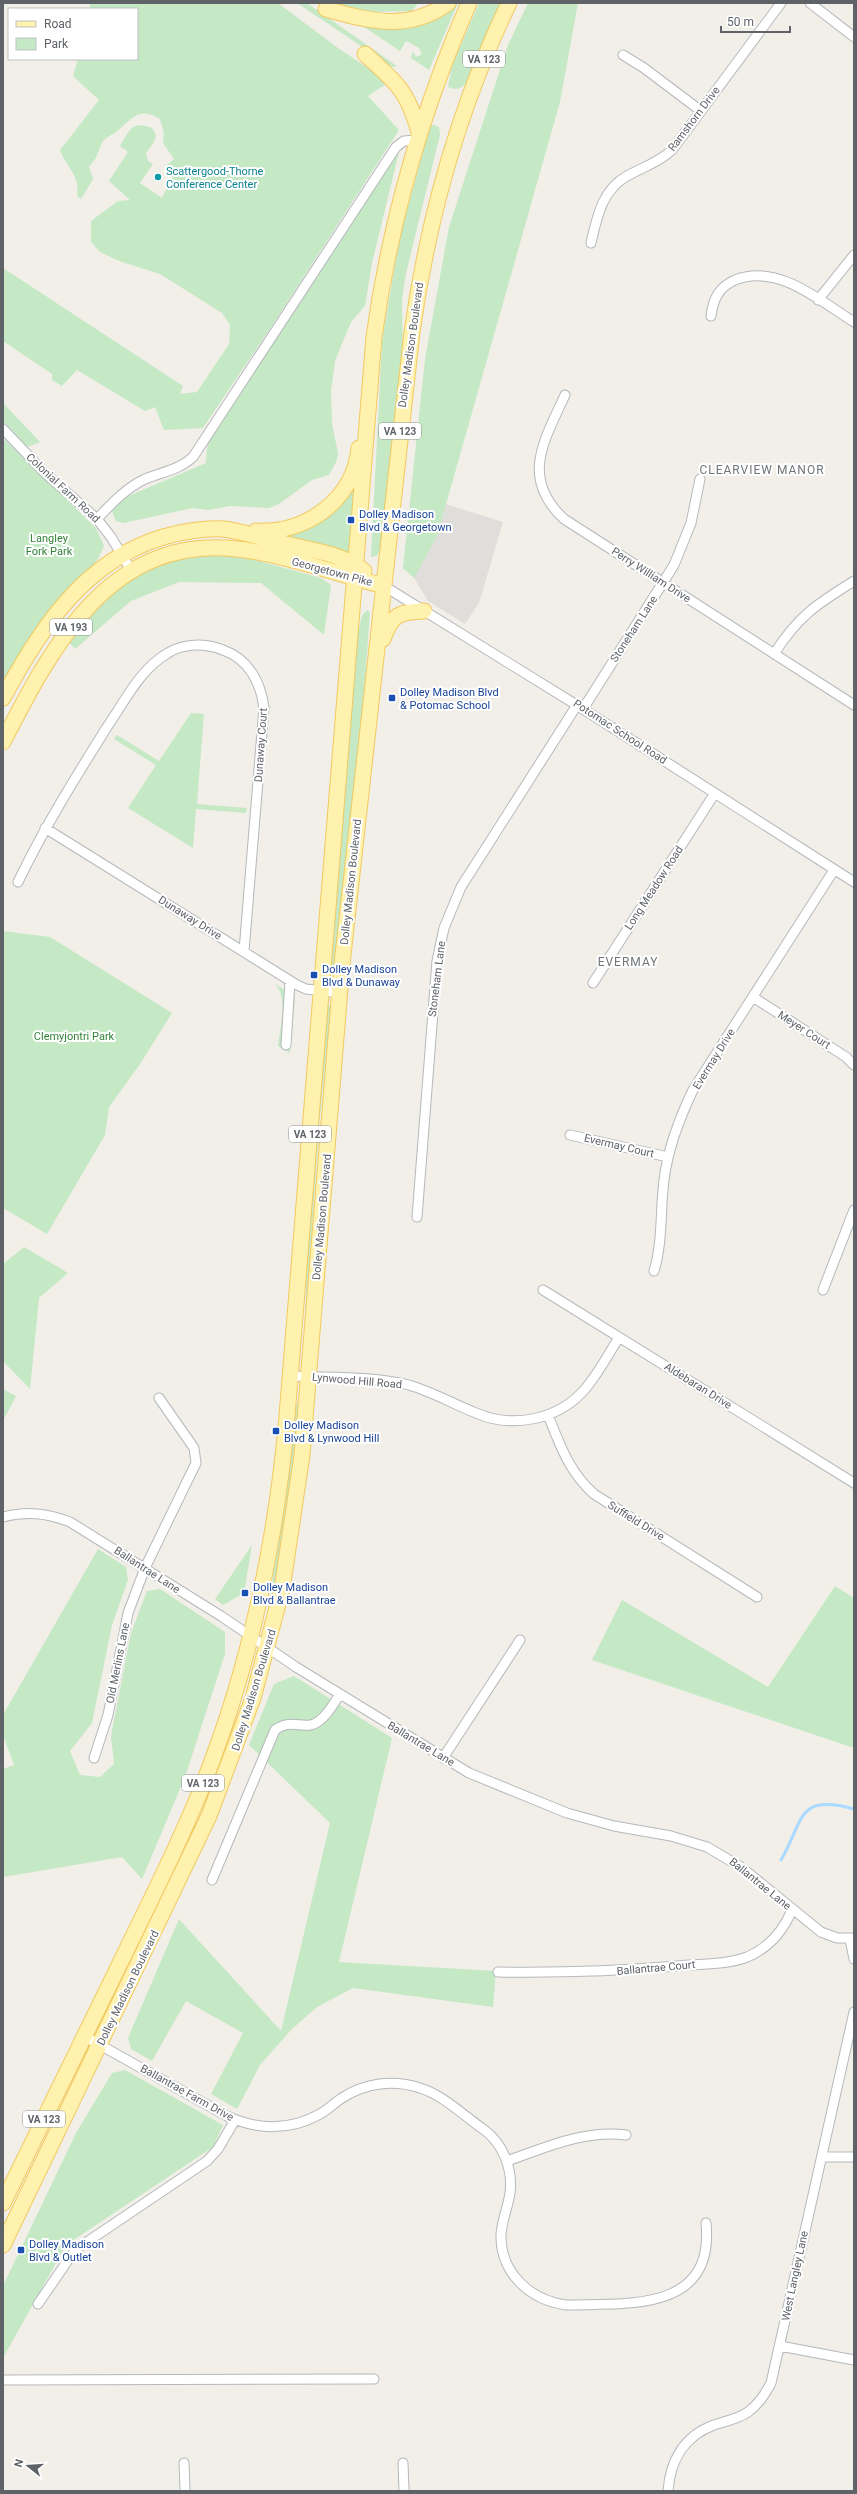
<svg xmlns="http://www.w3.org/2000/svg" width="857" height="2494" font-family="Roboto,sans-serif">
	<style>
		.industrial { fill: #e0deda }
		.green { fill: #c5e8c5 }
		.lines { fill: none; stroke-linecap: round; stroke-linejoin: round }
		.stream { stroke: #aadaff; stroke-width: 3 }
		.minor-casing { stroke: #b5b8bc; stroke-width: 11 }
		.primary-casing { stroke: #f2c960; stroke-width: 17 }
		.minor { stroke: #fff; stroke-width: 9 }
		.primary { stroke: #fff2af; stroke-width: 15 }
		.culture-dot { fill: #0f9aa8; stroke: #fff; stroke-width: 1.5 }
		.transit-dot { fill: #1a4fb4; stroke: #fff; stroke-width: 1.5 }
		.labels { text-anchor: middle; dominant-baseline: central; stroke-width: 4; stroke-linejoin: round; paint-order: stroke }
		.shield { fill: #fff; stroke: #8f9295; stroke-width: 1 }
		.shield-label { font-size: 10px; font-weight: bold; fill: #5f6368 }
		.street-label { font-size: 11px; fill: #5f6368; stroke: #fff }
		.culture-label { font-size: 11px; fill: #0d838f; stroke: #fff; text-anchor: start }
		.transit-label { font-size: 11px; fill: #164399; stroke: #fff; text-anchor: start }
		.park-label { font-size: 11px; fill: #348238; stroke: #fff }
		.neighbourhood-label { font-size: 12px; letter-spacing: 1px; fill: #70757a; stroke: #fff }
	</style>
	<rect width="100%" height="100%" fill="#f1efe8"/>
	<path class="industrial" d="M436 501 503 522 479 603 465 624 428 601 414 578Z"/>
	<path class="green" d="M90 3H278L338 48 389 82 368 96 399 130 273 324 203 428 164 430 155 407 145 411 77 370 62 386 52 380V374L3 341V268L183 386 180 394 197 392 229 344 230 325 222 313 160 274 119 261 100 252 91 242V221L118 201 130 200 109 181 128 152 120 146C129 131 132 120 152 128L156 135 154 142 146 153 148 161 153 164 140 183 162 198 175 171 166 166 174 159 163 143 164 133 160 119C139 106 132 119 117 131 111 136 104 137 101 145 97 154 97 159 89 166L93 179 81 199 77 196C81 176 66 167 60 150L99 100 73 76 78 59H137V9H90Z
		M297 3H307L397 66 393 67 385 62Z
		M337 3H418L412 11 361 12Z
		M458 3 429 70 411 58 413 51 416 57 422 54 419 48 406 41 400 51 358 23 432 19Z
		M479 3H504C496 21 476 80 460 88 456 90 452 88 448 87L452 66Z
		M528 3H578L560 102 437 536 414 578 403 568 425 359 449 227 508 45Z
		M434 125 439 127 440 135 406 273 402 300 403 360 384 543 377 556 371 557 382 341 400 236 430 126Z
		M401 144 372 263 365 306 351 322 335 361 331 391 332 424 338 453 337 460 329 475 312 480 279 504 269 508 230 506 208 510 193 508 123 523 116 521 112 511 114 506 126 497 206 463 207 447 215 428Z
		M3 403 40 442 27 447 3 421Z
		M3 438 96 528 104 546 98 559 64 599 3 689Z
		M356 482 353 560 263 534H283Z
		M184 554 244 557 321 578 331 585 324 635 261 583 179 582 131 601 75 649 69 642 72 633 124 580Z
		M368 610 370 613 354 823 334 975 330 971 357 637 362 615Z
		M191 713 204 714 197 804 247 808 246 813 196 809 193 848 128 808 156 765 114 739 117 735 159 761Z
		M3 931 50 937 172 1013 140 1064 109 1107 105 1135 47 1234 3 1208Z
		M274 983 295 997 290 1053 278 1046C280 1028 289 996 274 983Z
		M328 1004 331 1009 320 1116 305 1326 307 1254Z
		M24 1247 68 1273 39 1298 30 1389 3 1361V1264Z
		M3 1389 16 1396 4 1419 3 1418Z
		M300 1396 303 1397 276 1592 264 1627 270 1600 292 1418Z
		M252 1545 244 1593 223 1605 215 1599Z
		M98 1549 126 1567 128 1580 112 1625 92 1723 70 1751 80 1775 100 1777 114 1764 111 1736 131 1633 147 1591 160 1589 225 1632V1654L185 1777 142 1879 122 1857 3 1877V1769L14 1765 3 1735V1715Z
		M835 1586 854 1598V1748L592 1660 622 1600 768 1687Z
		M294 1676 392 1738 339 1962 496 1971 493 2007 353 1988 317 2007 291 2030 260 2065 237 2109 211 2094 243 2033 186 2001 152 2061 131 2049 128 2038 179 1919 281 2031 330 1823 249 1745 274 1684Z
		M125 2070 223 2125 213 2147 66 2245 3 2358V2286L76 2133 112 2073Z"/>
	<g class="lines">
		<path class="stream" d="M781 1860C804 1821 796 1793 854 1809"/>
		<defs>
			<path id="minor" d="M810 3 854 37
				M623 55 644 68 701 111
				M591 243C597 217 602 190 627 176 643 167 658 163 672 150L781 3
				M818 300 854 255
				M711 316C713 299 719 287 735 280 778 263 820 301 854 322
				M565 395C544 441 520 478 564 519L854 705
				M3 429 44 472 97 519 111 537 131 570
				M97 519C111 504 126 488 145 479 162 472 179 470 193 457L396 147 404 141 417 140
				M384 586 583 709 854 882
				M774 654C798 616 817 604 854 581
				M583 709 674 565 691 523 700 479
				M45 828 297 985 306 989 340 993
				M18 882C44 828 75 778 107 727 125 701 140 669 168 653 184 643 205 643 223 650 249 659 261 683 264 708L244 951
				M593 983 715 793
				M753 997 846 1057 854 1065
				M286 1045 290 981
				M570 1135 668 1157
				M417 1217 437 961 444 928 461 887 577 705
				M654 1271C663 1241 660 1211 664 1180 668 1148 679 1119 693 1090L834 870
				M543 1290 854 1483
				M823 1290 854 1210
				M291 1376C329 1378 371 1376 409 1385 433 1392 453 1404 476 1413 513 1429 559 1420 586 1388 599 1372 609 1354 619 1337
				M548 1415C560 1445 569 1472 594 1494L757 1597
				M3 1517C27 1511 47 1513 70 1522L221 1616 296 1667 469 1773 567 1813 614 1826 671 1836 707 1847 741 1867 821 1932 837 1938H854
				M94 1758 108 1715 128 1613 145 1568 196 1463 194 1448 159 1398
				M443 1758 520 1640
				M212 1880 275 1730C291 1717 305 1732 319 1721 328 1715 334 1703 340 1694
				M850 1939 854 1959
				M498 1972C559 1973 617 1971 677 1966 700 1964 726 1965 747 1957 769 1948 783 1931 792 1910
				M84 2036 227 2116C257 2130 290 2131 320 2114 328 2110 334 2103 342 2098 365 2083 393 2079 420 2088 443 2095 463 2115 483 2129 503 2143 513 2169 510 2193 508 2207 502 2220 501 2234 500 2273 530 2300 566 2305 627 2303 715 2313 706 2223
				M822 2157H854
				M507 2161C544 2148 586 2129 626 2135
				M38 2304 75 2250 207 2161 218 2149 235 2120
				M780 2346 854 2360
				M3 2380 374 2379
				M184 2463 185 2491
				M403 2463 404 2491
				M668 2491C670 2461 684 2436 714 2425 726 2421 738 2419 748 2412 759 2404 765 2394 771 2383L854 2012"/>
			<path id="primary" d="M326 9C369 21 409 32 448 3
				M365 54C396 83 407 89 419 132
				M256 531C307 534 354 499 359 448
				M383 639C392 614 399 612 424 611
				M3 698C40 629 84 561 163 537 182 532 202 528 223 529 242 531 262 538 282 543 308 550 343 553 364 571
				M3 742C52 646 111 534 237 549 284 554 337 574 384 586
				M3 2203C44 2119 85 2035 126 1951 156 1889 188 1826 212 1761 252 1654 275 1542 286 1428L374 337C390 221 422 110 469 3
				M3 2245 209 1816 253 1698 282 1589 302 1455 342 964 412 332C428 218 459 107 509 3"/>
		</defs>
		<use href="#minor" class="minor-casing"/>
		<use href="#primary" class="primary-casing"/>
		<use href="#minor" class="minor"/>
		<use href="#primary" class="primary"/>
	</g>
	<circle class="culture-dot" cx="158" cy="177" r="4"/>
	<g class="transit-dot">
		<rect x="347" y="516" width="8" height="8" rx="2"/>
		<rect x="388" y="694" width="8" height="8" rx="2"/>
		<rect x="310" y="971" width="8" height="8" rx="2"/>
		<rect x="272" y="1427" width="8" height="8" rx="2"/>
		<rect x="241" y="1589" width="8" height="8" rx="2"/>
		<rect x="17" y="2246" width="8" height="8" rx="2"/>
	</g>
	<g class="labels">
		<g class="shield">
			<rect x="463" y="51" width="42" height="16" rx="3"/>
			<rect x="379" y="423" width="42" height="16" rx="3"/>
			<rect x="50" y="619" width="42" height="16" rx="3"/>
			<rect x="289" y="1126" width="42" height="16" rx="3"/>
			<rect x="182" y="1775" width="42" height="16" rx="3"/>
			<rect x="23" y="2111" width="42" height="16" rx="3"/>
		</g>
		<g class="shield-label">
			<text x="484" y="59">VA 123</text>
			<text x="400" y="431">VA 123</text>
			<text x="71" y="627">VA 193</text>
			<text x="310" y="1134">VA 123</text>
			<text x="203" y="1783">VA 123</text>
			<text x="44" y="2119">VA 123</text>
		</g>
		<g class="street-label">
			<text transform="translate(694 119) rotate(-53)">Ramshorn Drive</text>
			<text transform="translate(411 345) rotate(-82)">Dolley Madison Boulevard</text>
			<text transform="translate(63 488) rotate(43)">Colonial Farm Road</text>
			<text transform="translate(332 572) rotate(15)">Georgetown Pike</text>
			<text transform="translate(651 575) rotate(33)">Perry William Drive</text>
			<text transform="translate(634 629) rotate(-57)">Stoneham Lane</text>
			<text transform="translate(620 732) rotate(33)">Potomac School Road</text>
			<text transform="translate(261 745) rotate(-86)">Dunaway Court</text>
			<text transform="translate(351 882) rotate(-84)">Dolley Madison Boulevard</text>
			<text transform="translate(654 888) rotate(-57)">Long Meadow Road</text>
			<text transform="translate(190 918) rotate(32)">Dunaway Drive</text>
			<text transform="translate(437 979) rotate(-83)">Stoneham Lane</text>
			<text transform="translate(804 1030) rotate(33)">Meyer Court</text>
			<text transform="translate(714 1059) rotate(-58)">Evermay Drive</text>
			<text transform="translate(619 1146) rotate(13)">Evermay Court</text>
			<text transform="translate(322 1217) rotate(-85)">Dolley Madison Boulevard</text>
			<text transform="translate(357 1381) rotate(5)">Lynwood Hill Road</text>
			<text transform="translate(698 1386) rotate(32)">Aldebaran Drive</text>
			<text transform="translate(636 1521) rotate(32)">Suffield Drive</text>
			<text transform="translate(147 1570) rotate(33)">Ballantrae Lane</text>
			<text transform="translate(118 1663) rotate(-79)">Old Merlins Lane</text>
			<text transform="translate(254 1690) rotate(-73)">Dolley Madison Boulevard</text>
			<text transform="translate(421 1744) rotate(31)">Ballantrae Lane</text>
			<text transform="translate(760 1884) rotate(39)">Ballantrae Lane</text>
			<text transform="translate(656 1968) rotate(-5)">Ballantrae Court</text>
			<text transform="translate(128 1988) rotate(-64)">Dolley Madison Boulevard</text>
			<text transform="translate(187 2093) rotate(29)">Ballantrae Farm Drive</text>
			<text transform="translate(795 2276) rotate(-78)">West Langley Lane</text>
		</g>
		<g class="culture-label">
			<text x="166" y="171">Scattergood-Thorne<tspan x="166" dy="13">Conference Center</tspan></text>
		</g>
		<g class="transit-label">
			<text x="359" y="514">Dolley Madison<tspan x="359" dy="13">Blvd &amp; Georgetown</tspan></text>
			<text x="400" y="692">Dolley Madison Blvd<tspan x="400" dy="13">&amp; Potomac School</tspan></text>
			<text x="322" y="969">Dolley Madison<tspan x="322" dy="13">Blvd &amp; Dunaway</tspan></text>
			<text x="284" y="1425">Dolley Madison<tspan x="284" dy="13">Blvd &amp; Lynwood Hill</tspan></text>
			<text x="253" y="1587">Dolley Madison<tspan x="253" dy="13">Blvd &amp; Ballantrae</tspan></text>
			<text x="29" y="2244">Dolley Madison<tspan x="29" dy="13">Blvd &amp; Outlet</tspan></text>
		</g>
		<g class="park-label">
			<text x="49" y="538">Langley<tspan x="49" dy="13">Fork Park</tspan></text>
			<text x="74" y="1036">Clemyjontri Park</text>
		</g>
		<g class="neighbourhood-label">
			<text x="762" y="470">CLEARVIEW MANOR</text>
			<text x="628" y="962">EVERMAY</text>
		</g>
	</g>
	<rect width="857" height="2494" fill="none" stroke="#5f6368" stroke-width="8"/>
	<rect x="8" y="8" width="130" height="52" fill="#ffffff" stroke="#bfc1c3"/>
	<rect x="16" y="21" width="20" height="6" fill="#fff2af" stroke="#bfc1c3"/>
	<text x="44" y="28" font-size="12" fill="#5f6368">Road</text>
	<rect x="16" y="38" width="20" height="12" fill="#c5e8c5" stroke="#bfc1c3"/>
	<text x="44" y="48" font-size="12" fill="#5f6368">Park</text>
	<g transform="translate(28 2466) rotate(287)" stroke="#ffffff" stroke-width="3" paint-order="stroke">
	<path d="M0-3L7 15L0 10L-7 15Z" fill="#5f6368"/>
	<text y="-6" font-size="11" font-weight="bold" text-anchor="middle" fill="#5f6368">N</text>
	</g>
	<path d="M721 26v6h69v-6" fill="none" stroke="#5f6368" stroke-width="2"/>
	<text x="727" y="26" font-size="12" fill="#5f6368" stroke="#ffffff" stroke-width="3" paint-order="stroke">50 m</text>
</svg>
